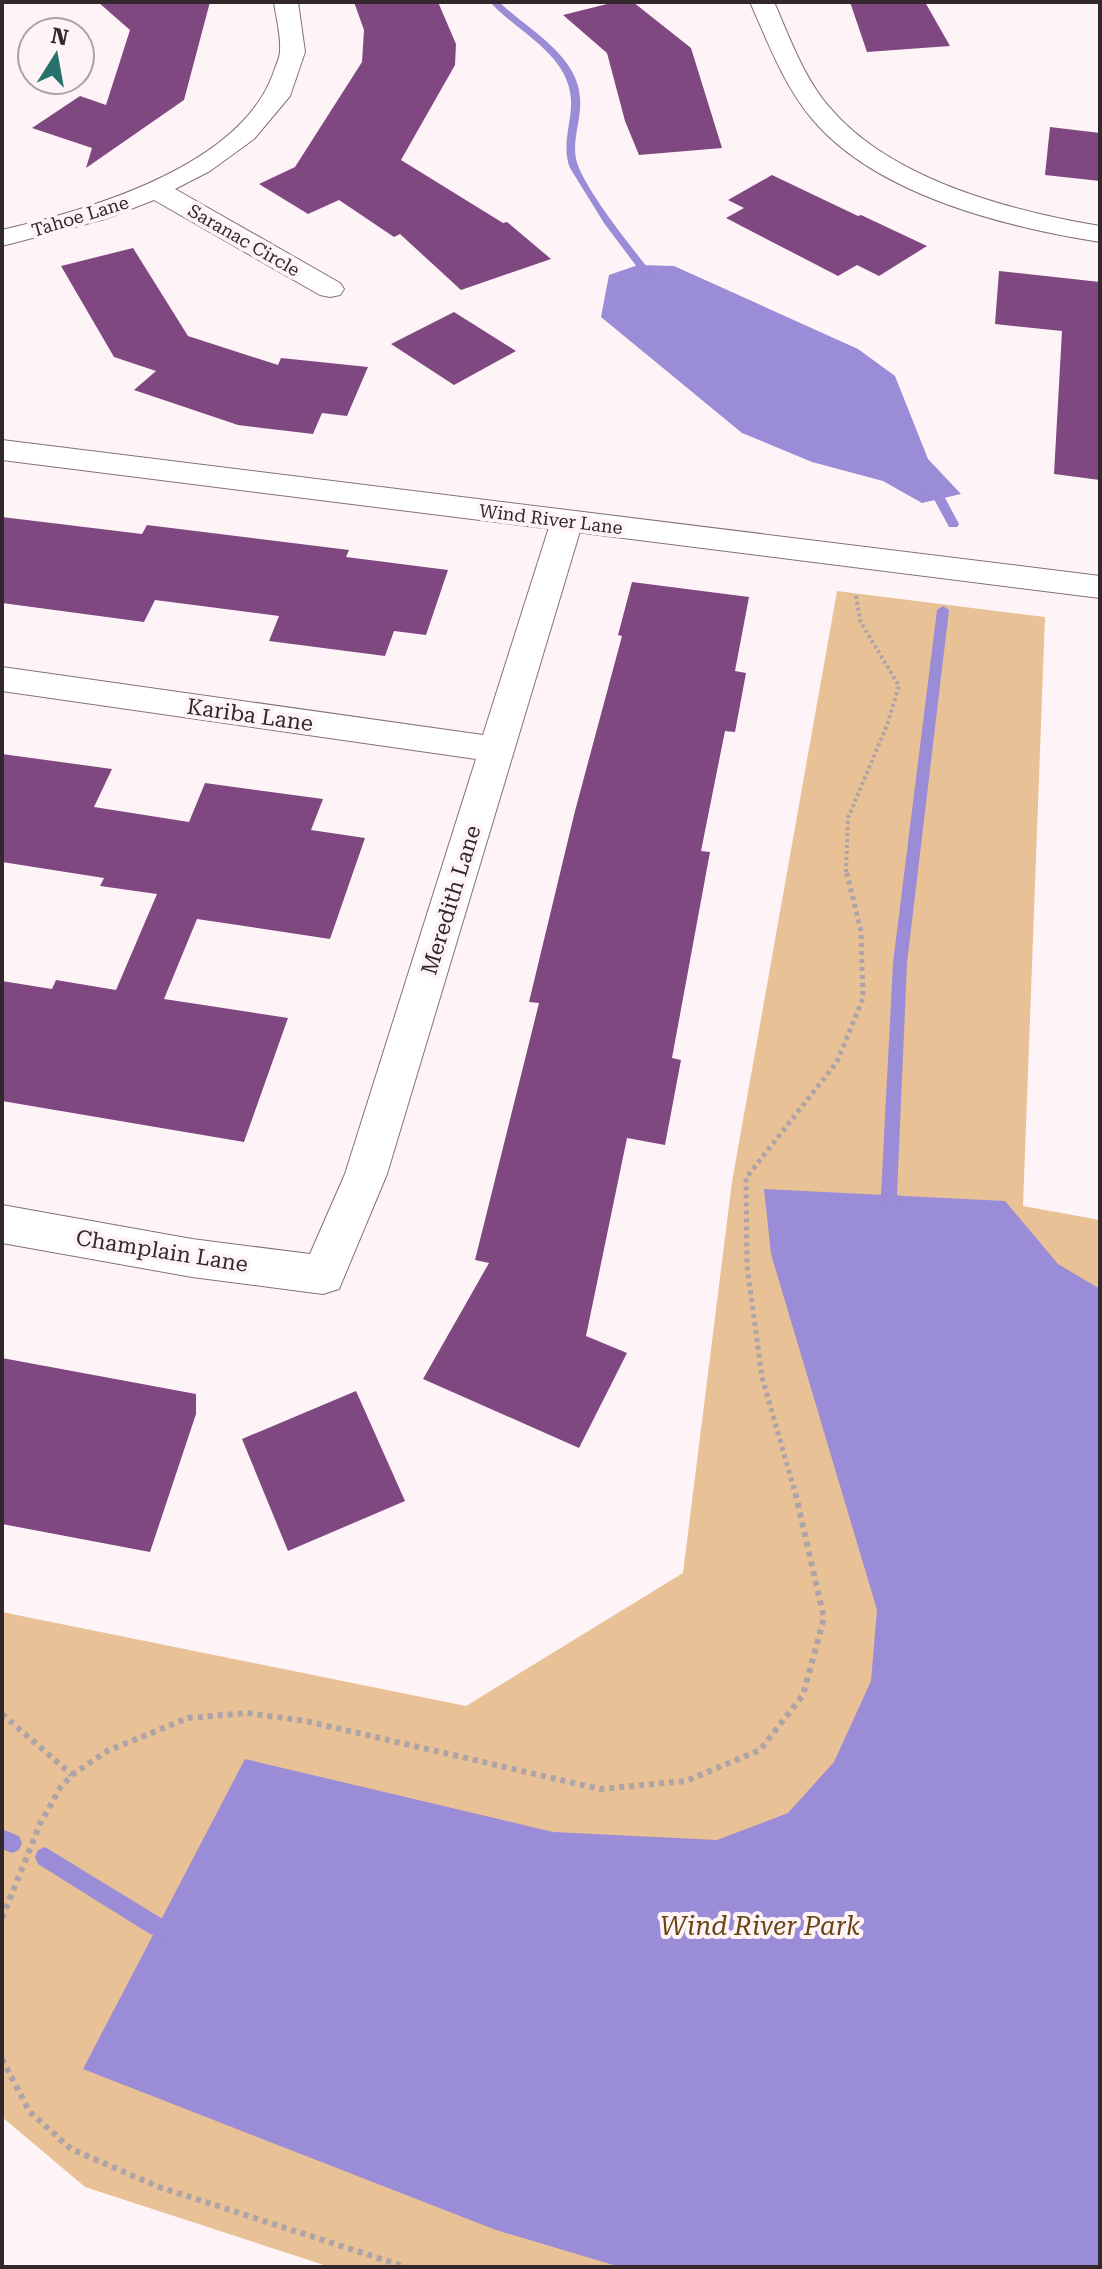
<svg xmlns="http://www.w3.org/2000/svg" width="1102" height="2269" font-family="'Roboto Serif',serif">
	<style>
		.green { fill: #e9c196 }
		.water { fill: #9a8cd6 }
		.lines { fill: none; stroke-linecap: round; stroke-linejoin: round }
		.stream { fill: #9a8cd6; fill-rule: evenodd }
		.building { fill: #7f4880 }
		.street-casing { stroke: #867176; stroke-width: 2 }
		.secondary-casing { stroke: #867176; stroke-width: 2 }
		.path-far2 { stroke: #aea4a7; stroke-width: 4; stroke-dasharray: 3 3; stroke-linecap: butt }
		.path-far1 { stroke: #aea4a7; stroke-width: 5; stroke-dasharray: 4 4; stroke-linecap: butt }
		.path { stroke: #aea4a7; stroke-width: 6; stroke-dasharray: 5 5; stroke-linecap: butt }
		.street { fill: #fff; fill-rule: evenodd }
		.secondary { fill: #fff; fill-rule: evenodd }
		.labels { text-anchor: middle; dominant-baseline: central; stroke-width: 8; stroke-linejoin: round; paint-order: stroke }
		.far-street-label { font-size: 18px; fill: #32282b; stroke: #fef4f7 }
		.street-label { font-size: 22px; fill: #32282b; stroke: #fef4f7 }
		.near-park-label { font-size: 26px; font-style: italic; fill: #6a4310; stroke: #fef4f7 }
	</style>
	<rect width="100%" height="100%" fill="#fef4f7"/>
	<path class="green" d="M837 591 1045 617 1023 1206 1100 1220V2267H330L85 2187 2 2117V1612L466 1706 683 1573 732 1182Z"/>
	<path class="water" d="M638 265 674 266 858 349 895 376 928 459 961 494 922 503 883 481 812 462 742 433 601 317 609 275Z
		M764 1189 1005 1201 1058 1264 1100 1289V2267H620L496 2230 83 2069 245 1759 553 1832 717 1840 788 1813 834 1762 871 1681 877 1610 771 1254Z"/>
	<g class="lines">
		<path class="stream" d="M490 2H499C527 29 578 55 580 98 582 118 572 139 576 159 583 189 638 255 658 281L657 283H649L604 223 570 168C561 145 572 123 571 100 569 54 517 32 490 2Z
			M924 484 944 496 959 524 957 527H949L935 501 918 488Z
			M943 606 949 610 907 963 897 1194 906 1211 904 1216 898 1218 892 1216 881 1195 893 963 937 610Z
			M2 1829 19 1836 22 1843 19 1850 12 1853 2 1849Z
			M45 1847 161 1918 182 1925 185 1932 182 1939 175 1942 150 1934 38 1864 35 1857 38 1850Z"/>
	</g>
	<path class="building" d="M98 2H210L184 100 86 168 92 148 32 128 80 96 106 105 130 30Z
		M354 2H438L456 44 455 65 401 160 503 223 507 222 551 259 461 290 400 234 394 237 339 200 308 214 259 184 295 167 362 62 364 30Z
		M615 2H633L691 48 722 148 639 155 625 121 607 53 563 15Z
		M850 2H925L950 46 867 52Z
		M1050 127 1100 133V181L1045 175Z
		M772 175 858 216 861 215 927 246 879 276 857 265 838 276 726 218 744 208 728 200Z
		M133 248 188 336 278 365 281 358 368 367 347 416 322 413 313 434 238 425 134 390 156 371 114 357 61 266Z
		M999 271 1100 282V480L1054 474 1062 331 995 324Z
		M454 312 516 351 454 385 391 344Z
		M2 517 142 534 147 525 349 550 346 557 448 570 426 635 394 631 385 656 269 641 279 616 155 600 144 622 2 603Z
		M632 582 749 597 735 671 746 673 735 732 725 731 701 851 710 852 672 1058 681 1060 665 1145 627 1138 586 1336 627 1353 579 1448 423 1379 489 1263 475 1260 539 1003 529 1002 575 811 622 636 618 635Z
		M2 754 112 769 94 807 189 822 205 783 323 799 311 830 365 838 330 939 197 919 164 999 288 1018 244 1142 2 1101V981L52 989 56 980 116 990 157 894 100 886 104 878 2 862Z
		M2 1358 196 1394V1414L150 1552 2 1524Z
		M356 1391 405 1501 288 1551 242 1439Z"/>
	<g class="lines">
		<defs>
			<path id="street" d="M274 2H298L305 52 290 96 254 139 210 171 175 189 340 283 344 289 340 295 330 297 320 295 154 200 105 219 2 246V230C89 210 239 167 273 74 275 67 280 58 280 51 281 35 276 17 274 2Z
				M750 2H774C790 38 804 79 831 109 892 180 1011 211 1100 226V242C1006 227 877 195 813 120 784 86 768 42 750 2Z
				M567 511 578 514 583 521 387 1174 339 1289 323 1294 192 1277 2 1243V1205L192 1239 310 1254 345 1174 476 759 2 691V667L483 735 551 521 556 514Z"/>
			<path id="secondary" d="M2 440 1100 576V598L2 460Z"/>
		</defs>
		<use href="#street" class="street-casing"/>
		<use href="#secondary" class="secondary-casing"/>
		<path class="path-far2" d="M846 872 848 818 887 725 899 686 860 621 856 595"/>
		<path class="path-far1" d="M794 1489 762 1377 747 1266 746 1178 837 1062 863 998 861 931 846 870"/>
		<path class="path" d="M2 1714 72 1775
			M2 1918 40 1824 60 1788 72 1775 107 1751 188 1718 247 1713 306 1721 600 1789 686 1781 760 1750 803 1695 824 1618 794 1487
			M2 2059 29 2111 71 2149 159 2187 406 2267"/>
		<use href="#street" class="street"/>
		<use href="#secondary" class="secondary"/>
	</g>
	<g class="labels">
		<g class="far-street-label">
			<text transform="translate(80 216) rotate(-17)">Tahoe Lane</text>
			<text transform="translate(244 240) rotate(30)">Saranac Circle</text>
			<text transform="translate(551 519) rotate(7)">Wind River Lane</text>
		</g>
		<g class="street-label">
			<text transform="translate(250 715) rotate(8)">Kariba Lane</text>
			<text transform="translate(451 900) rotate(-73)">Meredith Lane</text>
			<text transform="translate(162 1251) rotate(9)">Champlain Lane</text>
		</g>
		<g class="near-park-label">
			<text x="760" y="1926">Wind River Park</text>
		</g>
	</g>
	<rect width="1102" height="2269" fill="none" stroke="#32282b" stroke-width="8"/>
	<g transform="translate(56 56) rotate(11)"><circle r="38" fill="#fef4f7" stroke="#aca2a5" stroke-width="2"/>
	<path d="M0-6L14 30L0 20L-14 30Z" fill="#28726d"/>
	<text y="-12" font-size="22" font-weight="bold" text-anchor="middle" fill="#32282b">N</text>
	</g>
</svg>
